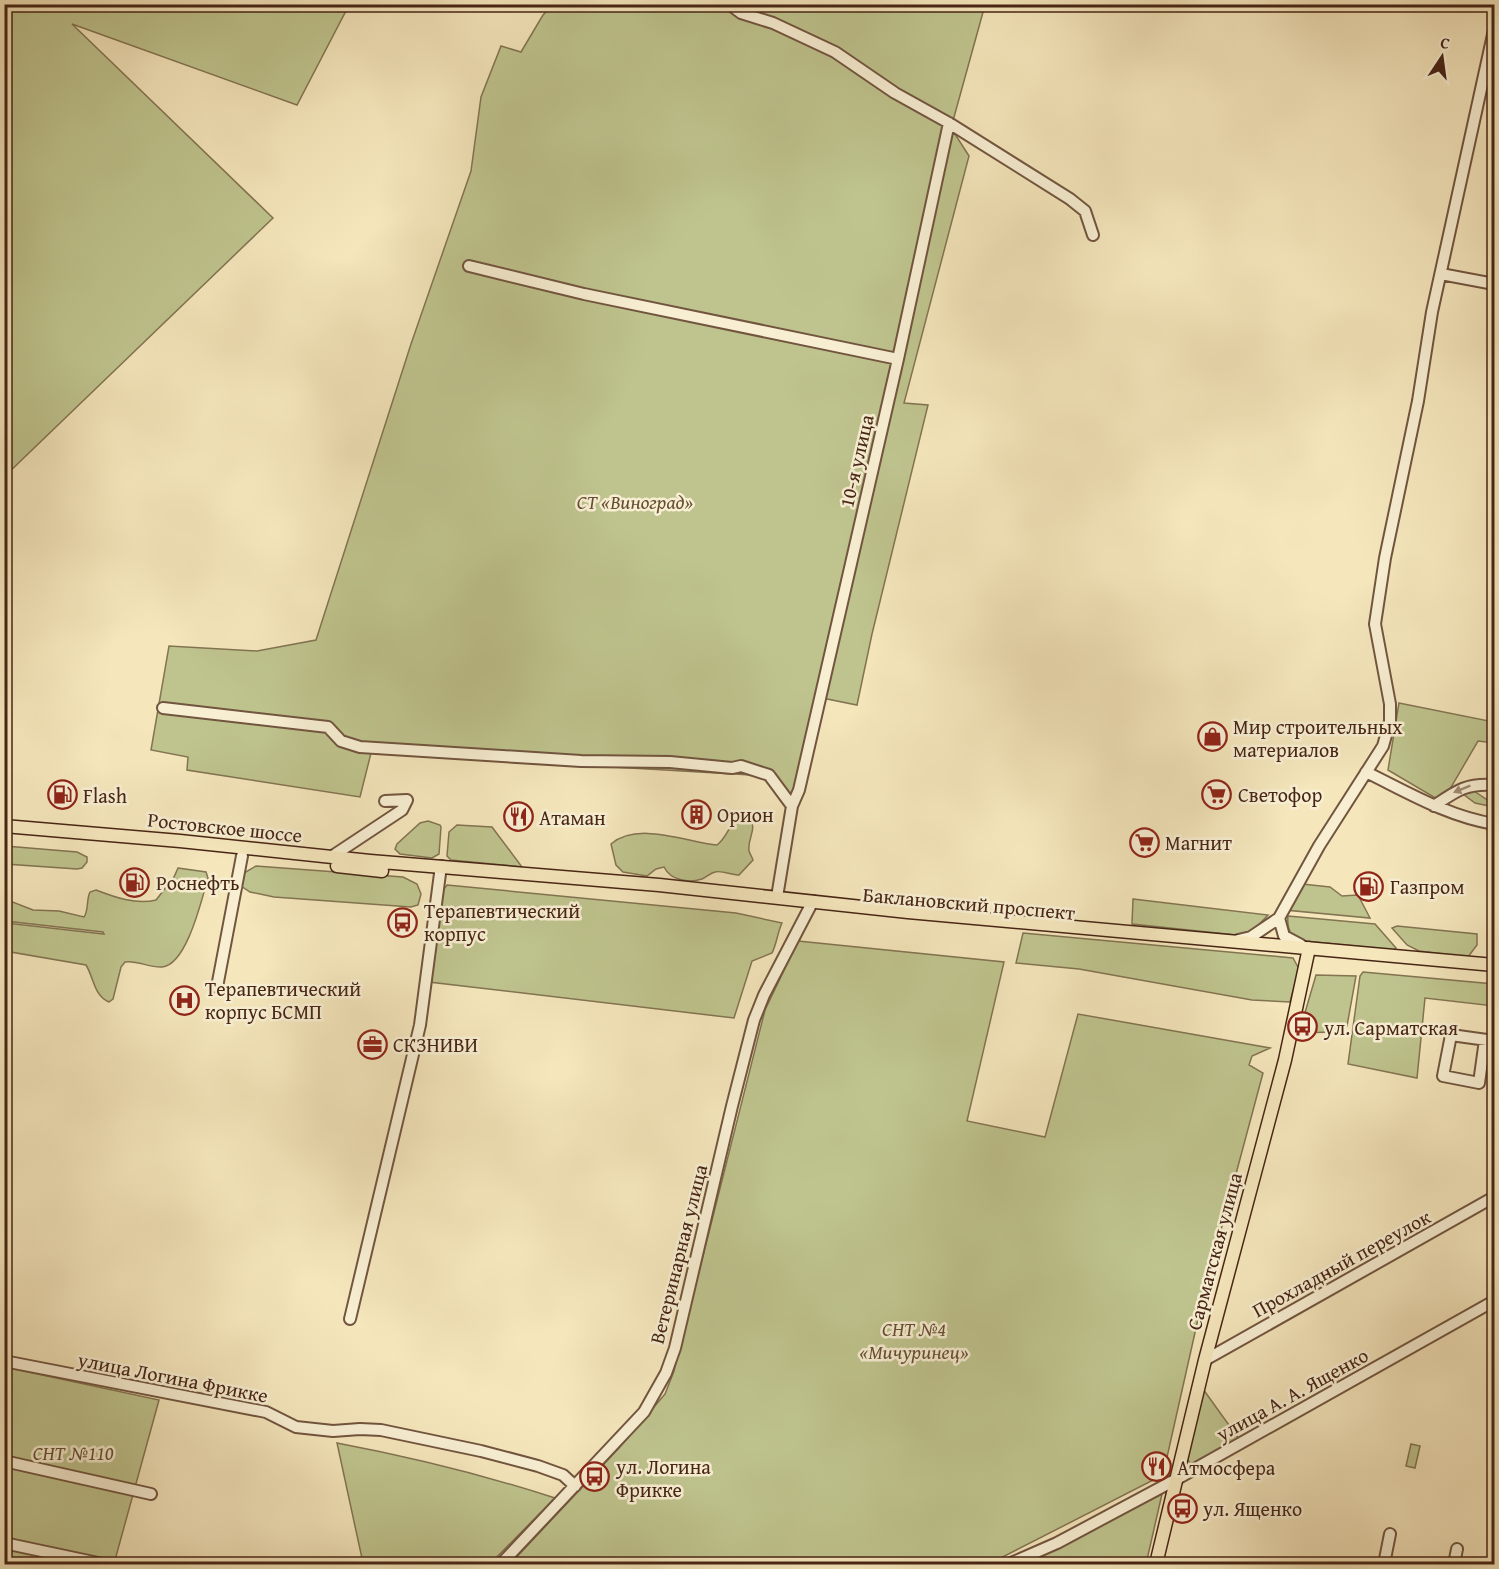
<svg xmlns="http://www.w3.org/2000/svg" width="1499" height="1569" font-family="'Gentium Book Plus',serif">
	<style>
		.green { fill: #bfc48e; stroke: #837452; stroke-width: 1.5 }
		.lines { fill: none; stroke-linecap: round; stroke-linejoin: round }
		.minor-casing { stroke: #72553f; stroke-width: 14 }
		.major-casing { stroke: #472515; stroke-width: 15 }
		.minor { stroke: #f8efd3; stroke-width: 10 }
		.major { stroke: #f5e6bc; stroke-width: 12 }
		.oneway { fill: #a08a74 }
		.labels { text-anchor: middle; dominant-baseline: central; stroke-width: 5; stroke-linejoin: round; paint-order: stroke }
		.street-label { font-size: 20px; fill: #472515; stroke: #f8efd3 }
		.park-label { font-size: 20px; font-style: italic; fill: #654d33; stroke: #f8efd3 }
		.poi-label { font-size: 20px; fill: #472515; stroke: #f8efd3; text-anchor: start }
	</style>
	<rect width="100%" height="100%" fill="#f5e6bc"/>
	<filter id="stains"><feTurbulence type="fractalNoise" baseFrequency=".00333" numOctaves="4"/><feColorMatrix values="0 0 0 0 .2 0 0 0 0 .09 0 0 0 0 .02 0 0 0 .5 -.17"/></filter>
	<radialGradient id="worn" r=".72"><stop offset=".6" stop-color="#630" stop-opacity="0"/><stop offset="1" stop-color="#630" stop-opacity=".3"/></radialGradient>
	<path class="green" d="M5 4 349 5 297 105 72 24 273 218 5 476Z
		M553 5H985L951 128 969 156 904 403 928 405 872 634 857 705 822 698 796 812 768 776 371 753 360 797 187 770 188 757 151 750 169 646 257 651 316 640 411 344 471 171 481 97 501 46 521 52 543 15Z
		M1399 703 1494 722V743L1478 741 1446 796 1437 799 1388 770Z
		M5 774 11 785 10 812H5Z
		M1471 789 1489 801H1494V807L1475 803 1463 794Z
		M740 816 748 817C759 829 747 837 749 851 750 854 752 857 753 860L739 875C731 875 722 870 715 872 710 873 707 877 702 879 689 883 671 881 664 867L656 869 647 876 623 872 616 865 611 844C638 821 686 842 717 845 728 837 729 823 740 816Z
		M428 821 440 825 441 827 439 854 432 858 400 854 395 849 397 844 420 823Z
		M457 825 492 827 522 867 451 860 447 856 449 832Z
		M5 846 77 852 87 857V862L82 868 77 869 5 864Z
		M256 866 403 877 417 884 421 894 418 905 411 907 274 897 250 892 241 886 244 873Z
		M178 868 206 872 208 878C202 898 187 965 162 967 150 968 137 960 125 962L121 967 113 999 109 1002C94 996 94 978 86 965L5 951 6 923 104 934 103 932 5 921V899L33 910 59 911 84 917C89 910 86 900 90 892L96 890C114 897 136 905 156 900L174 877Z
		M1302 884 1330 887 1342 896 1358 895 1370 918 1285 910Z
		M447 885 736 913 782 923C777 934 777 943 772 953L752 961 734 1018 429 982 438 897Z
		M1133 899 1268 915 1252 932 1236 935 1132 924Z
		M1288 916 1375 924 1396 948 1394 950 1295 940C1289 932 1287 926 1288 916Z
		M1397 926 1477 934V945L1468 957 1419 951 1407 945 1392 928Z
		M1023 933 1293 958 1299 969 1290 1002 1252 1000 1079 969 1016 963Z
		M798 941 1004 962 967 1121 1045 1137 1078 1014 1270 1048 1252 1056 1249 1065 1263 1073 1203 1297 1163 1475 989 1564H510L619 1448 665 1394 674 1371 765 1010Z
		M1363 972 1494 984V1006L1425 998 1417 1078 1348 1064 1360 976Z
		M1316 975 1356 976 1347 1026 1332 1032 1299 1033Z
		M5 1367 159 1400 115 1560 121 1564H5Z
		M1203 1389 1239 1439 1197 1464 1190 1463 1187 1459Z
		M337 1443C411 1457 484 1475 555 1498L490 1564H367L363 1563Z
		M1411 1444 1420 1446 1415 1468 1406 1466Z
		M1162 1494 1146 1564H1026Z"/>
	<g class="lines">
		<defs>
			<path id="minor" d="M729 4 741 13 773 23 835 52 895 93 949 123 1070 199 1085 211 1093 235
				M469 266 584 294 898 359
				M1441 274 1494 284
				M163 708 328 727 341 741 360 747 581 761 670 762 732 768 741 766 769 775 792 806
				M1366 772C1409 793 1447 816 1494 824
				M1434 806C1456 791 1466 783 1494 785
				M331 857 402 810 407 800 385 801
				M777 897 792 806 799 790 898 359 949 123
				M1279 918 1284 936 1301 945
				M1238 940 1251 937 1279 918 1319 846 1383 746 1390 721V704L1375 624 1385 558 1418 401 1432 312 1494 30
				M217 987 242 856
				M1485 1040 1479 1083 1443 1076 1451 1035 1494 1041
				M350 1319 420 1025 441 866
				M1205 1360 1494 1197
				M4 1361 266 1412 296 1427 333 1431 360 1429 381 1430 481 1451 538 1466 563 1475 575 1486
				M4 1461 151 1494
				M4 1543 103 1564
				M501 1564 644 1412 666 1373 675 1348 732 1106 754 1020 764 995 813 901
				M1009 1564 1057 1543 1175 1480 1494 1301
				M1384 1564 1390 1534
				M1454 1564 1457 1549"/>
			<path id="major" d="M4 826 180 841 370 861 659 885 908 912 1494 965
				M337 866 382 871
				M1156 1564 1205 1360 1285 1060 1309 948"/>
		</defs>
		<use href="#minor" class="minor-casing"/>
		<use href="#major" class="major-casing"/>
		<use href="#minor" class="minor"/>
		<use href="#major" class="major"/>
	</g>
	<defs><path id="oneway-solid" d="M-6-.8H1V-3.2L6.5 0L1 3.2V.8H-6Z" transform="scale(1.5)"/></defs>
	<use class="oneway" href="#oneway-solid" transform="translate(1462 789) rotate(158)"/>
	<defs>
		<symbol id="shop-ring" viewBox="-11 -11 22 22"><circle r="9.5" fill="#f8efd3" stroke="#8f2418" stroke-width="1.5"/><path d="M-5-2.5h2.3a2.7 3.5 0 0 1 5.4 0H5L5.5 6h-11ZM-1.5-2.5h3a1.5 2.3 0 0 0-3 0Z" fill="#8f2418"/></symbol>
		<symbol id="supermarket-ring" viewBox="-11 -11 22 22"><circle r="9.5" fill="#f8efd3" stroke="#8f2418" stroke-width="1.5"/><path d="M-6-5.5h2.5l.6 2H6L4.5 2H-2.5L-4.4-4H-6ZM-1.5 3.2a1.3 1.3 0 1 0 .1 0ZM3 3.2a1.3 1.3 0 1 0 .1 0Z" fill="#8f2418"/></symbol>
		<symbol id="fuel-ring" viewBox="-11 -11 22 22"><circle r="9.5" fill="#f8efd3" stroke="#8f2418" stroke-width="1.5"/><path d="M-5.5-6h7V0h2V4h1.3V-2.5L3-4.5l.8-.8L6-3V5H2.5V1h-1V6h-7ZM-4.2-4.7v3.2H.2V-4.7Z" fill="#8f2418"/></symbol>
		<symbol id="building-ring" viewBox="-11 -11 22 22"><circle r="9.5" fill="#f8efd3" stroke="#8f2418" stroke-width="1.5"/><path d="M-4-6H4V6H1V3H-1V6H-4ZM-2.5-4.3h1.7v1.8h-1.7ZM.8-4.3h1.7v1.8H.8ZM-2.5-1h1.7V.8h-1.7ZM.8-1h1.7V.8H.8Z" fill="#8f2418"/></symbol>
		<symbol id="restaurant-ring" viewBox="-11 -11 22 22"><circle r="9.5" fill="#f8efd3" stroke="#8f2418" stroke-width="1.5"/><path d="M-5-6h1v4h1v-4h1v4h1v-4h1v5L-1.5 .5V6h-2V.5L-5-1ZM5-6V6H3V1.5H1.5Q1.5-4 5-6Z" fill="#8f2418"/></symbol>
		<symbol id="bus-ring" viewBox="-11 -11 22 22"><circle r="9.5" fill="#f8efd3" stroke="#8f2418" stroke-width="1.5"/><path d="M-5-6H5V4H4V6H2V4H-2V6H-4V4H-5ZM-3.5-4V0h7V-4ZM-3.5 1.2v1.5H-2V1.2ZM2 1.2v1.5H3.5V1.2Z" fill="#8f2418"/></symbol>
		<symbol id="hospital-ring" viewBox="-11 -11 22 22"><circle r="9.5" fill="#f8efd3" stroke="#8f2418" stroke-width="1.5"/><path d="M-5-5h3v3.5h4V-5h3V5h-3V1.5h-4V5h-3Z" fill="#8f2418"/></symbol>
		<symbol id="office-ring" viewBox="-11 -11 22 22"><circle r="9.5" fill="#f8efd3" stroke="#8f2418" stroke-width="1.5"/><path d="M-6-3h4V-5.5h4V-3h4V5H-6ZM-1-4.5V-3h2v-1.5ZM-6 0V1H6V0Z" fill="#8f2418"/></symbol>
	</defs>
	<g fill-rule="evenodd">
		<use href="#shop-ring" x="1196" y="720" width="33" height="33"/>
		<use href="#supermarket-ring" x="1200" y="778" width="33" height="33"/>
		<use href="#fuel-ring" x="46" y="778" width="33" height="33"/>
		<use href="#building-ring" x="680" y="798" width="33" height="33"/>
		<use href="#restaurant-ring" x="502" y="800" width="33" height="33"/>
		<use href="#supermarket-ring" x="1128" y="826" width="33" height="33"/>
		<use href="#fuel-ring" x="118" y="866" width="33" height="33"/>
		<use href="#fuel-ring" x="1352" y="870" width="33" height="33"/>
		<use href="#bus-ring" x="386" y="906" width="33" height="33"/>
		<use href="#hospital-ring" x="168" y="984" width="33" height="33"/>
		<use href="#bus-ring" x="1286" y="1010" width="33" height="33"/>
		<use href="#office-ring" x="356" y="1028" width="33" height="33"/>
		<use href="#restaurant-ring" x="1140" y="1450" width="33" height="33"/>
		<use href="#bus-ring" x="578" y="1460" width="33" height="33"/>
		<use href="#bus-ring" x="1166" y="1492" width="33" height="33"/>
	</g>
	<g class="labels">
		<g class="street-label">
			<text transform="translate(856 461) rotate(-77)">10-я улица</text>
			<text transform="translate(225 827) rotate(6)">Ростовское шоссе</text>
			<text transform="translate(969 903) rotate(5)">Баклановский проспект</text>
			<text transform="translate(1214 1251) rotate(-75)">Сарматская улица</text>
			<text transform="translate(678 1254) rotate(-76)">Ветеринарная улица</text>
			<text transform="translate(1341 1263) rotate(-29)">Прохладный переулок</text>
			<text transform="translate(173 1377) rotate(11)">улица Логина Фрикке</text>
			<text transform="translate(1292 1394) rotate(-29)">улица А. А. Ященко</text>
		</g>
		<g class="park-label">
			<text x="635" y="501">СТ «Виноград»</text>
			<text x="914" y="1328">СНТ №4<tspan x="914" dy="23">«Мичуринец»</tspan></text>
			<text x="73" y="1452">СНТ №110</text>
		</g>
		<g class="poi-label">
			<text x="1233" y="726">Мир строительных<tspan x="1233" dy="23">материалов</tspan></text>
			<text x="1238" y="794">Светофор</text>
			<text x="83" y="795">Flash</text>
			<text x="717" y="814">Орион</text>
			<text x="539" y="817">Атаман</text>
			<text x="1165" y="842">Магнит</text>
			<text x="156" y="882">Роснефть</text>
			<text x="1390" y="886">Газпром</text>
			<text x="424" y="910">Терапевтический<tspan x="424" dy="23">корпус</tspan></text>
			<text x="205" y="988">Терапевтический<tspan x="205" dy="23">корпус БСМП</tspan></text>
			<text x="1324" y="1027">ул. Сарматская</text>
			<text x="393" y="1044">СКЗНИВИ</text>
			<text x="616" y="1466">ул. Логина<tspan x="616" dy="23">Фрикке</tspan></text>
			<text x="1177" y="1467">Атмосфера</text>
			<text x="1203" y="1508">ул. Ященко</text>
		</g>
	</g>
	<rect width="1499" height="1569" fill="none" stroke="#f5e6bc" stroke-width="24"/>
	<rect x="6" y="6" width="1487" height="1557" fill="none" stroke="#472515" stroke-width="3"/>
	<rect x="12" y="12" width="1475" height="1545" fill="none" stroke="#472515" stroke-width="1.5"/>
	<g transform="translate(1442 57) rotate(13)" stroke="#f8efd3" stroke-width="4.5" paint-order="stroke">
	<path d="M0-4.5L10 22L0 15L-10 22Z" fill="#472515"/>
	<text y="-9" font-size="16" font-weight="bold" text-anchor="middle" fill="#472515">С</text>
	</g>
	<rect width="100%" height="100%" filter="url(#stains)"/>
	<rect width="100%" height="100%" fill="url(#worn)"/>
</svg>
